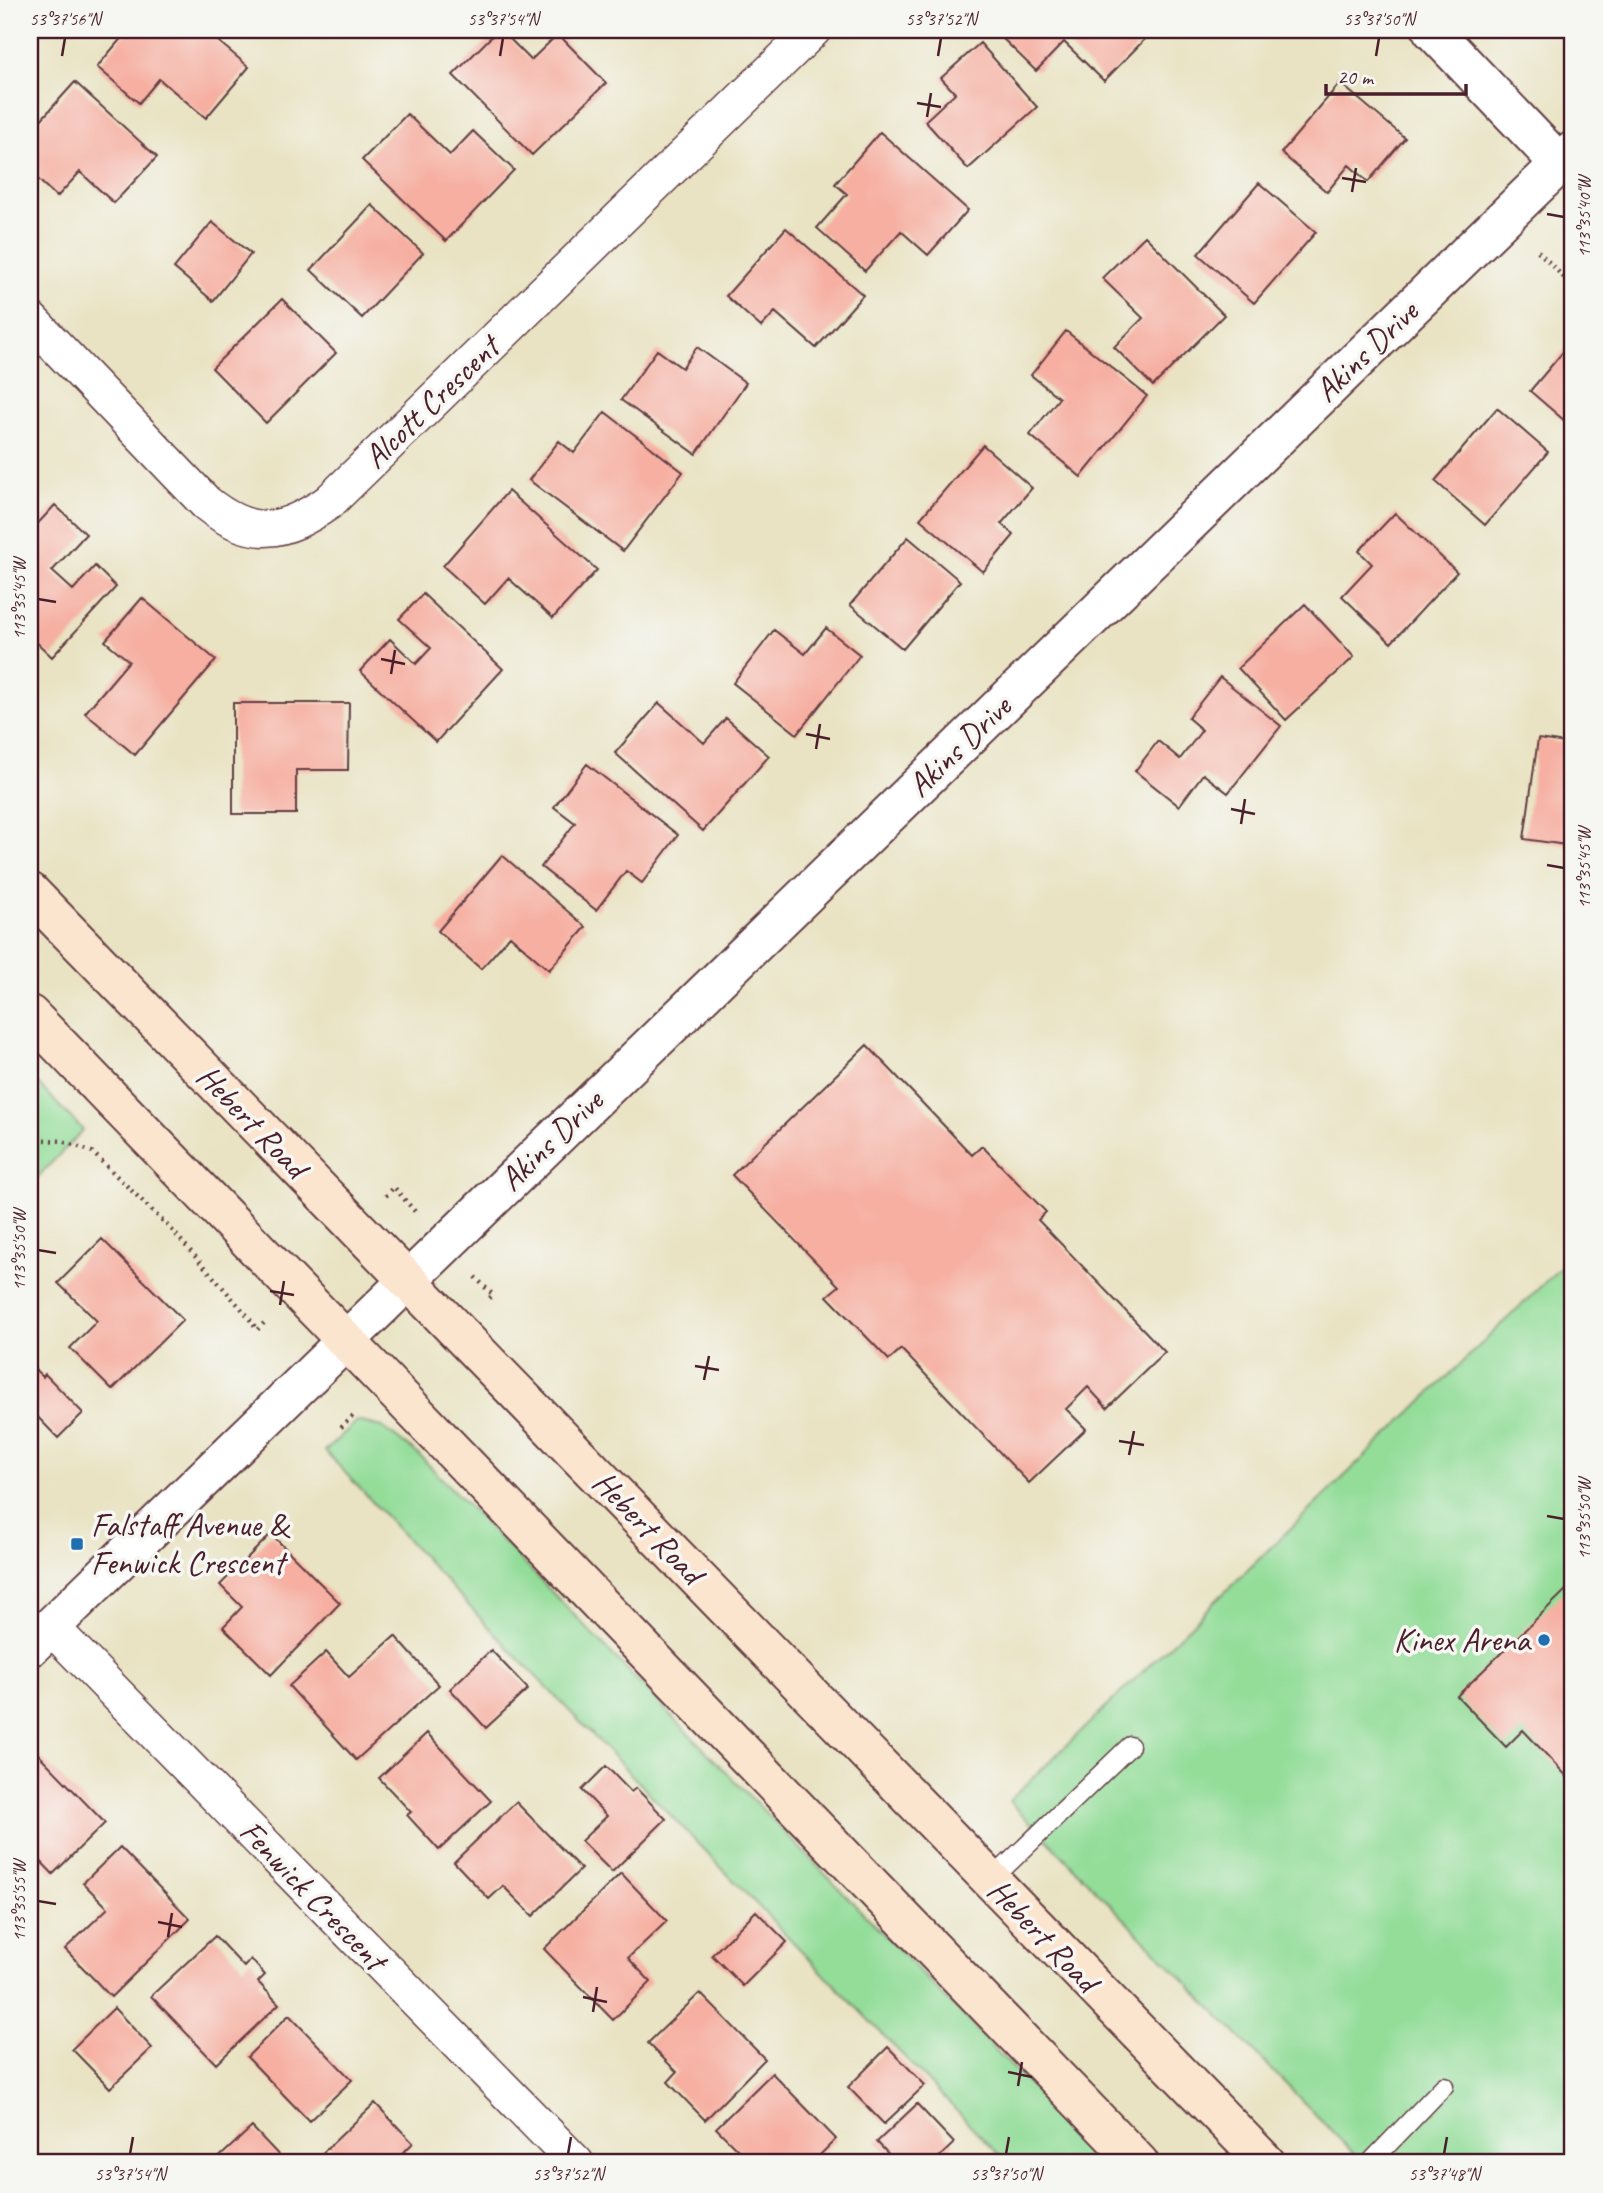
<svg xmlns="http://www.w3.org/2000/svg" width="1603" height="2193" font-family="Caveat,sans-serif">
	<style>
		.green { fill: #93dd99; stroke: #6e7e62; stroke-width: 2 }
		.building { fill: #f6afa1 }
		.lines { fill: none; stroke-linecap: round; stroke-linejoin: round }
		.service-casing { stroke: #623c42; stroke-width: 21 }
		.minor-casing { stroke: #623c42; stroke-width: 38 }
		.tertiary-casing { stroke: #623c42; stroke-width: 42 }
		.secondary-casing { stroke: #623c42; stroke-width: 42 }
		.path { stroke: #623c42; stroke-width: 4.5; stroke-dasharray: 2 5; stroke-linecap: butt }
		.service { stroke: #fff; stroke-width: 18 }
		.minor { stroke: #fff; stroke-width: 35 }
		.tertiary { stroke: #fff; stroke-width: 38 }
		.secondary { stroke: #fce5cf; stroke-width: 38 }
		.ticks { fill: none; stroke: #4a1f2b; stroke-width: 2.5 }
		.poi-dot { fill: #1f6fb2; stroke: #f6f6f2; stroke-width: 2.5 }
		.labels { text-anchor: middle; dominant-baseline: central; stroke-width: 7; stroke-linejoin: round; paint-order: stroke }
		.street-label { font-size: 33px; fill: #4a1f2b; stroke: #f6f6f2 }
		.poi-label { font-size: 33px; fill: #4a1f2b; stroke: #f6f6f2; text-anchor: start }
		.neatline { fill: none; stroke: #4a1f2b; stroke-width: 2.5 }
		.ticks-label { font-size: 18px; text-anchor: middle; fill: #4a1f2b }
	</style>
	<rect width="100%" height="100%" fill="#f6f6f2"/>
	<filter id="ink" filterUnits="userSpaceOnUse"><feTurbulence type="fractalNoise" baseFrequency=".0143" numOctaves="2"/><feDisplacementMap in="SourceGraphic" scale="14" xChannelSelector="R" yChannelSelector="G"/><feConvolveMatrix kernelMatrix="1 2 1 2 8 2 1 2 1" color-interpolation-filters="sRGB"/></filter>
	<filter id="wash" filterUnits="userSpaceOnUse"><feTurbulence type="fractalNoise" baseFrequency=".00686" numOctaves="4" result="noise"/><feDisplacementMap in="SourceGraphic" scale="28" xChannelSelector="R" yChannelSelector="G"/><feGaussianBlur stdDeviation="1.57" result="paint"/><feColorMatrix in="noise" values="0 0 0 0 0 0 0 0 0 0 0 0 0 0 0 0 0 1.4 0 .05"/><feComposite in="paint" operator="in"/></filter>
	<g filter="url(#wash)">
		<rect width="100%" height="100%" fill="#e9e3c3"/>
		<path class="green" d="M30 1076 83 1130 30 1185Z
			M1573 1255V2163H1363L1009 1801Z
			M357 1421 382 1427 418 1454 1105 2163H1007L496 1635 325 1451Z"/>
		<g id="blocks">
			<path class="building" d="M128 30H205L249 67 206 118 159 79 139 103 97 67Z
				M498 30H501L531 60 558 34 606 83 532 155 453 75Z
				M994 30H1143L1149 35 1104 81 1064 42 1036 71Z
				M980 43 1037 107 968 169 925 121 955 93 941 78Z
				M75 82 157 157 114 203 80 172 57 197 30 172V132Z
				M1340 83 1405 138 1368 182 1349 165 1327 192 1281 153Z
				M407 114 450 155 473 131 514 170 446 241 362 160Z
				M880 132 968 210 928 255 901 231 865 271 817 228 847 194 835 184Z
				M1259 183 1316 232 1254 303 1198 254Z
				M372 205 423 253 362 318 311 270Z
				M212 222 251 254 213 301 174 268Z
				M786 228 863 295 816 348 775 312 761 327 726 296Z
				M1145 236 1224 315 1153 386 1114 347 1143 318 1102 278Z
				M282 299 336 353 266 423 212 368Z
				M1066 331 1147 396 1081 477 1030 435 1059 398 1031 375Z
				M1573 340V428L1530 391Z
				M697 347 746 383 696 454 621 400 657 350 682 368Z
				M1497 408 1548 452 1485 525 1435 481Z
				M605 412 683 472 623 551 529 480 559 441 574 453Z
				M983 445 1032 488 1001 524 1014 535 983 572 920 519Z
				M508 491 597 570 553 618 508 578 485 604 443 566Z
				M55 505 86 534 52 571 73 590 95 566 116 587 52 657 30 636V532Z
				M1395 513 1457 572 1391 643 1342 596 1372 564 1359 551Z
				M908 537 960 581 903 649 850 605Z
				M423 594 503 669 436 742 360 671 390 639 416 664 431 648 399 619Z
				M142 598 216 660 135 755 85 713 129 661 105 641Z
				M1305 604 1354 657 1286 720 1238 668Z
				M826 628 860 655 797 734 733 683 774 630 805 654Z
				M1220 677 1281 726 1228 793 1203 774 1179 806 1135 771 1158 741 1180 759 1202 730 1188 718Z
				M233 703H349L348 770H296V814H233Z
				M659 703 704 743 726 718 769 756 703 831 615 753Z
				M1538 739 1573 744V846L1524 839Z
				M587 764 678 835 642 883 626 871 596 910 541 867 575 823 554 807Z
				M502 855 586 927 549 970 510 936 481 969 438 931Z
				M867 1045 972 1155 982 1146 1046 1212 1038 1220 1165 1352 1107 1408 1088 1387 1066 1409 1086 1429 1029 1483 901 1349 889 1360 827 1296 839 1286 732 1175Z
				M102 1239 183 1320 112 1390 70 1348 97 1321 58 1283Z
				M30 1365 43 1377 45 1374 83 1413 58 1438 30 1409Z
				M271 1534 340 1603 271 1675 223 1627 242 1607 220 1585Z
				M1573 1583V1783L1523 1730 1506 1747 1457 1696Z
				M395 1636 439 1685 356 1760 289 1686 326 1652 349 1677Z
				M491 1650 528 1689 486 1728 450 1689Z
				M427 1733 491 1801 439 1850 407 1815 411 1812 379 1778Z
				M37 1753 105 1823 53 1874 30 1850V1760Z
				M606 1766 631 1792 636 1788 666 1819 612 1872 581 1841 607 1816 582 1790Z
				M516 1802 581 1869 533 1916 503 1886 489 1899 454 1862Z
				M120 1847 190 1919 111 1997 65 1949 108 1908 83 1883Z
				M621 1873 667 1921 628 1958 651 1982 613 2020 544 1949Z
				M756 1911 787 1942 743 1986 712 1955Z
				M215 1936 244 1967 251 1959 265 1975 258 1982 279 2004 216 2064 151 1996Z
				M700 1993 765 2059 705 2120 668 2082 677 2072 648 2043Z
				M114 2008 152 2048 110 2088 72 2049Z
				M289 2015 352 2080 309 2121 247 2057Z
				M888 2047 925 2085 884 2124 848 2087Z
				M772 2073 836 2139 812 2163H751L716 2128Z
				M375 2103 413 2143 397 2159 401 2163H312Z
				M917 2104 954 2143 933 2163H897L877 2142Z
				M252 2127 286 2163H213Z"/>
		</g>
	</g>
	<g filter="url(#ink)">
		<use href="#blocks" fill-opacity="0" stroke="#623c42" stroke-width="2"/>
		<g class="lines">
			<defs>
				<path id="service" d="M990 1881 1130 1746
					M1370 2163 1444 2086"/>
				<path id="minor" d="M30 319 206 503C252 540 283 534 329 502L813 30
					M51 1627 576 2163"/>
				<path id="tertiary" d="M1432 30 1560 164
					M30 1647 1573 151"/>
				<path id="secondary" d="M30 892 1266 2163
					M30 1015 389 1385 1139 2163"/>
			</defs>
			<use href="#service" class="service-casing"/>
			<use href="#minor" class="minor-casing"/>
			<use href="#tertiary" class="tertiary-casing"/>
			<use href="#secondary" class="secondary-casing"/>
			<path class="path" d="M1538 251 1573 287
				M30 1139 63 1141 92 1152 172 1230 247 1315 257 1330 266 1321
				M386 1196 394 1187 417 1214
				M475 1277 493 1295 487 1300
				M341 1427 356 1413"/>
			<use href="#service" class="service"/>
			<use href="#minor" class="minor"/>
			<use href="#tertiary" class="tertiary"/>
			<use href="#secondary" class="secondary"/>
		</g>
	</g>
	<path class="ticks" d="M62 56 65 38M500 56 503 38M938 56 941 38M1376 56 1379 38M917 103 941 107M927 117 931 93M1342 178 1366 182M1352 192 1356 168M1547 214 1564 217M38 599 56 602M381 659 405 664M391 674 395 650M806 734 830 739M816 749 820 724M1231 809 1255 814M1241 824 1245 799M1547 865 1564 868M38 1250 56 1253M270 1291 294 1295M280 1305 284 1281M695 1366 719 1370M704 1380 709 1356M1119 1441 1144 1445M1129 1455 1134 1431M1547 1516 1564 1519M38 1901 56 1904M158 1922 182 1927M168 1937 172 1913M583 1997 607 2002M593 2012 597 1987M1008 2072 1032 2077M1018 2086 1022 2062M130 2154 133 2137M568 2154 571 2137M1006 2154 1009 2137M1444 2154 1447 2137"/>
	<g class="poi-dot">
		<rect x="70" y="1537" width="14" height="14" rx="3.5"/>
		<circle cx="1544" cy="1640" r="7"/>
	</g>
	<g class="labels">
		<g class="street-label">
			<text transform="translate(1366 351) rotate(-44)">Akins Drive</text>
			<text transform="translate(431 402) rotate(-44)">Alcott Crescent</text>
			<text transform="translate(959 746) rotate(-44)">Akins Drive</text>
			<text transform="translate(252 1121) rotate(46)">Hebert Road</text>
			<text transform="translate(551 1140) rotate(-44)">Akins Drive</text>
			<text transform="translate(648 1527) rotate(46)">Hebert Road</text>
			<text transform="translate(313 1895) rotate(46)">Fenwick Crescent</text>
			<text transform="translate(1043 1935) rotate(46)">Hebert Road</text>
		</g>
		<g class="poi-label">
			<text x="91" y="1525">Falstaff Avenue &amp;<tspan x="91" dy="38">Fenwick Crescent</tspan></text>
			<text x="1530" y="1640" text-anchor="end">Kinex Arena</text>
		</g>
	</g>
	<rect width="1603" height="2193" fill="none" stroke="#f6f6f2" stroke-width="77"/>
	<path d="M1326 84v10h140v-10" fill="none" stroke="#4a1f2b" stroke-width="3.5"/>
	<text x="1337" y="84" font-size="21" fill="#4a1f2b" stroke="#f6f6f2" stroke-width="5" paint-order="stroke">20 m</text>
	<rect x="38" y="38" width="1526" height="2116" class="neatline"/>
	<g class="ticks-label">
		<text x="65" y="25">53°37'56"N</text>
		<text x="503" y="25">53°37'54"N</text>
		<text x="941" y="25">53°37'52"N</text>
		<text x="1379" y="25">53°37'50"N</text>
		<text transform="translate(1584 217) rotate(-90)" y="6">113°35'40"W</text>
		<text transform="translate(19 599) rotate(-90)" y="6">113°35'45"W</text>
		<text transform="translate(1584 868) rotate(-90)" y="6">113°35'45"W</text>
		<text transform="translate(19 1250) rotate(-90)" y="6">113°35'50"W</text>
		<text transform="translate(1584 1519) rotate(-90)" y="6">113°35'50"W</text>
		<text transform="translate(19 1901) rotate(-90)" y="6">113°35'55"W</text>
		<text x="130" y="2180">53°37'54"N</text>
		<text x="568" y="2180">53°37'52"N</text>
		<text x="1006" y="2180">53°37'50"N</text>
		<text x="1444" y="2180">53°37'48"N</text>
	</g>
</svg>
